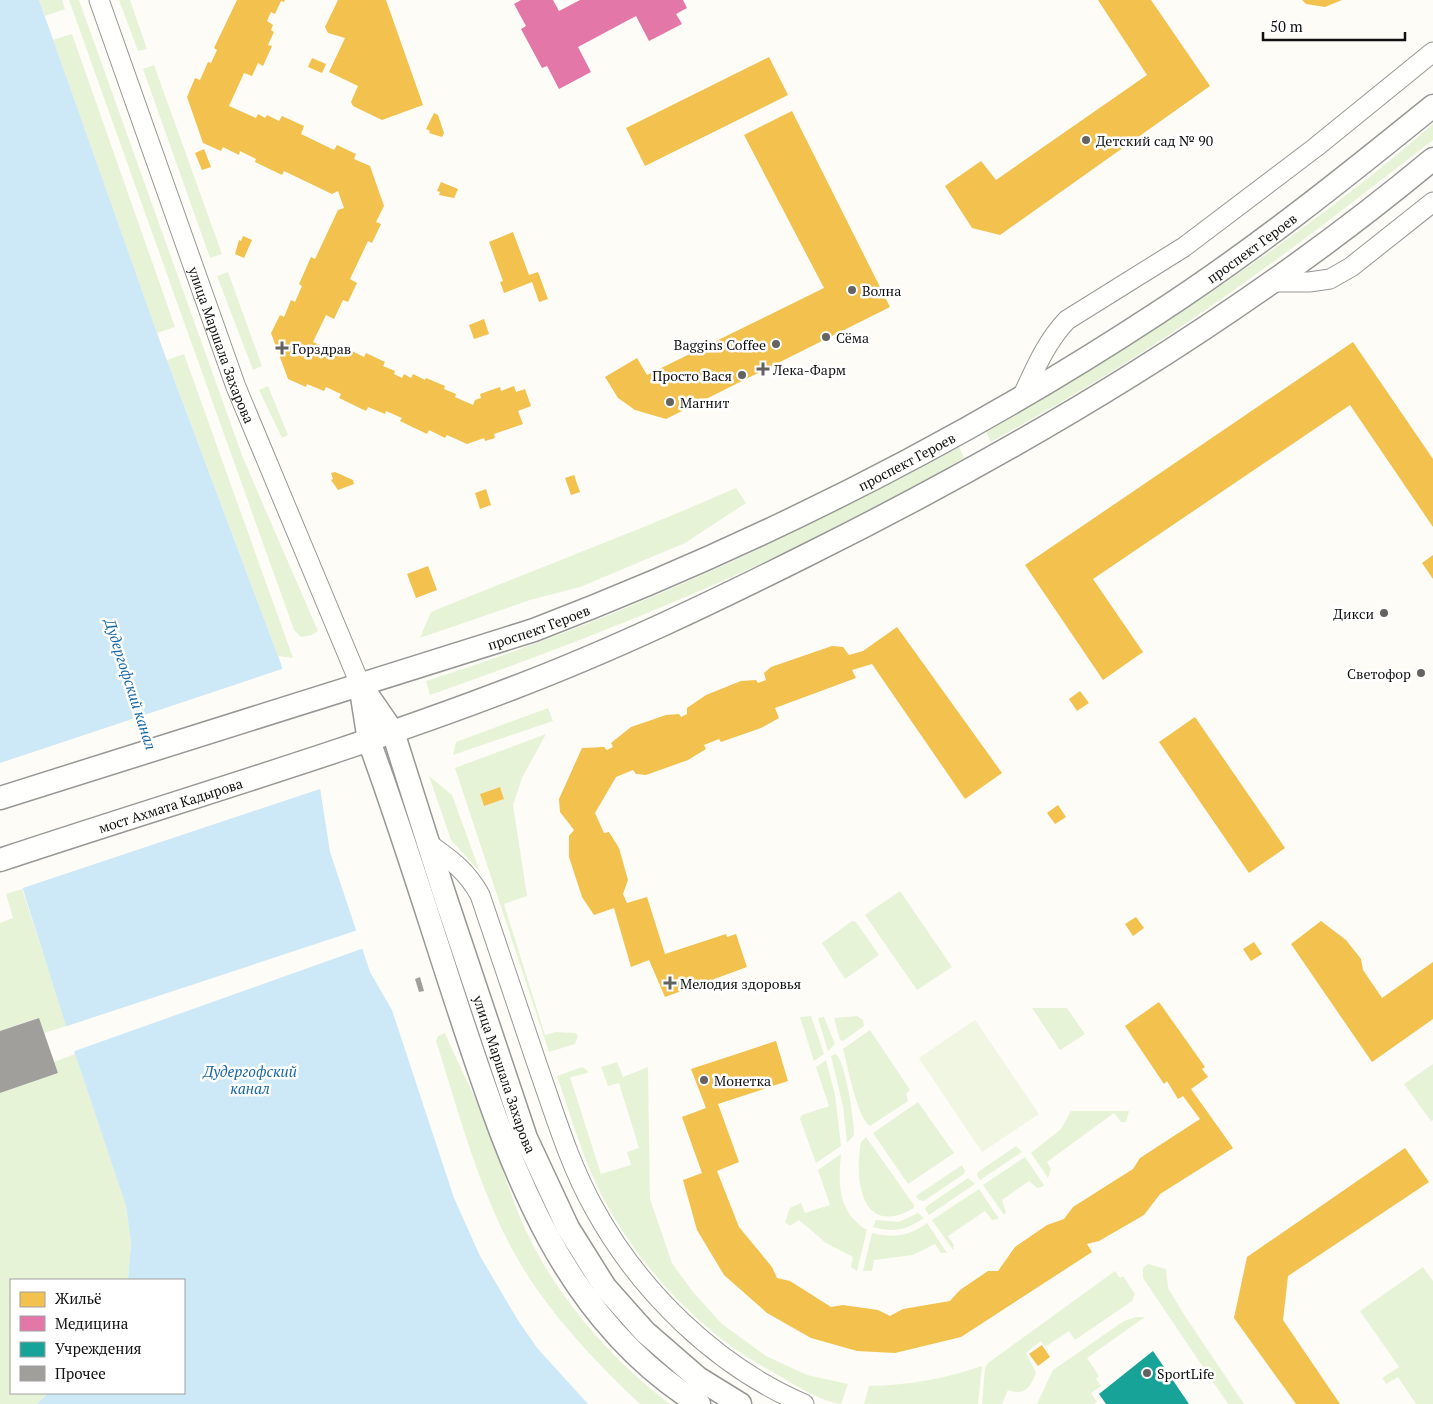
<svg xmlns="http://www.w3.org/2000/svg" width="1433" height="1404" font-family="'PT Serif',serif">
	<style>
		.green { fill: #e7f3d7; fill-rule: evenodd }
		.pitch { fill: #f0f6e1 }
		.water { fill: #cde8f7 }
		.pier { fill: #fdfcf7 }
		.homes { fill: #f2c14e }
		.health { fill: #e377a8 }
		.public { fill: #17a398 }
		.building { fill: #a19f9c }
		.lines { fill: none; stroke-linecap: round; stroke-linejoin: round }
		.minor-casing { stroke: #979795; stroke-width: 21 }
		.tertiary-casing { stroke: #979795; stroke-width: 25 }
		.minor { stroke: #fffffe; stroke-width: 19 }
		.tertiary { stroke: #fffffe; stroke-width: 22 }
		.poi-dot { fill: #646362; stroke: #fff; stroke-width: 2 }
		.labels { text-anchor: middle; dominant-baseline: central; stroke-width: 5; stroke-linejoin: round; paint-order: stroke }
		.poi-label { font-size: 14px; fill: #111; stroke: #fff; text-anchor: start }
		.street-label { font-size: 14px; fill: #111; stroke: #fff }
		.water-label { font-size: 15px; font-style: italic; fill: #1768a6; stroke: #fff }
	</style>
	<rect width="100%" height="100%" fill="#fdfcf7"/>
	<path class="green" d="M39 0H62L65 9 45 16Z
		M69 0H79L243 458 318 631 312 635 301 637 294 630Z
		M119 0H130L147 49 138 51Z
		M72 34 175 327 157 333 53 40Z
		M154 65 222 254 210 258 143 69Z
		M1433 124V140C1347 207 1261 274 1170 334 1112 373 1052 408 991 442L986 432C1142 341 1296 243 1433 124Z
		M228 272 262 366 253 370 217 276Z
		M184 354 293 658 278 656 167 360Z
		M268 386 288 435 282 438 259 390Z
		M959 447 964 458C797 557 613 631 430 695L426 681C611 623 788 540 959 447Z
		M736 488 746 503 685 543 580 587 530 600 420 638 431 612C533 570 636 532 736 488Z
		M548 708 553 721 453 755 456 742Z
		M546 734 522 778 513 805 527 896 504 904 545 1035 556 1032 575 1033 578 1036 575 1044 549 1052 455 768ZM500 787 504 799 484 805 480 794Z
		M429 776 452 795 480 872 451 840Z
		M22 889 67 1026 44 1033 38 1018 0 1031V923L13 918 6 894Z
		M900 891 952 967 917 990 865 915Z
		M852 921 856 922 879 955 845 979 822 943Z
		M1032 1008H1067L1085 1034 1060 1050Z
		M811 1016 824 1054 814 1061 800 1017Z
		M857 1016 863 1020 864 1026 843 1041 840 1040 834 1018Z
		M824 1017 835 1044 828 1051 818 1018Z
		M870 1030 910 1090 906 1094 908 1101 870 1126C858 1120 847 1064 843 1049Z
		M445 1033C456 1059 469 1084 480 1109 498 1151 509 1196 529 1237 561 1302 613 1361 670 1404H640C602 1368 566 1331 536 1288 485 1215 463 1125 436 1041L438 1036Z
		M75 1054 126 1206 131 1243 128 1280H11V1393H48L37 1404H0V1093L58 1073 54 1062Z
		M836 1054C846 1064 854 1119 854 1135L847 1143 843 1106 831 1056Z
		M826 1060 835 1095 841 1146 816 1163 800 1119 802 1115 829 1106 816 1067Z
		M617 1062 623 1077 648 1067 650 1199 672 1263 693 1292 722 1324 766 1356 807 1375 848 1384 841 1404C822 1402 793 1384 776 1374 706 1337 647 1276 608 1207 585 1166 572 1120 557 1076L582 1067 587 1070 588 1073 570 1077 601 1174 631 1165 627 1152 639 1148 619 1083 608 1086 601 1067Z
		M1433 1064V1120L1431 1121 1404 1084Z
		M918 1102 954 1153 908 1184 873 1133Z
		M1071 1111H1129L1126 1122H1121L1114 1113 1047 1162 1051 1169 1048 1178 1031 1153 1061 1129Z
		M866 1137 914 1205V1208C861 1239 854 1179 861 1142Z
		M1016 1146 1022 1152 980 1180 977 1175 978 1172Z
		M841 1154C838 1184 838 1213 867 1230L857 1271 851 1267 853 1257 826 1243 799 1220 790 1226 785 1222 790 1208 801 1203 805 1213 830 1205 818 1170Z
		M1025 1157 1044 1185 1042 1187 1037 1188 1029 1181 1002 1200 1006 1212 1004 1215 983 1185Z
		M962 1165 965 1171 964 1174 924 1201 919 1200 916 1196Z
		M968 1178 975 1184 929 1215 925 1209 927 1206Z
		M979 1189 999 1219 992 1220 985 1211 948 1236 954 1245 953 1250 932 1220Z
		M918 1213 924 1218C906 1230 894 1233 873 1227L876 1220 899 1222Z
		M927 1223 947 1253H941L935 1244 913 1255 874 1260 872 1271H863L872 1233C894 1238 908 1237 927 1223Z
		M1148 1264 1166 1269 1168 1288 1185 1316 1244 1404H1228L1143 1278V1268Z
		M1423 1267 1433 1281V1404H1416L1398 1377 1386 1384 1382 1378 1399 1367 1360 1311Z
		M1115 1271 1120 1278 1123 1276 1135 1294 1132 1301 1075 1340 1069 1331 1045 1347 1041 1341 1026 1353 1036 1373C1030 1388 1025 1396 1008 1390L1002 1404H982L985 1368 988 1363Z
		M1136 1317H1145L1087 1358 1099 1376 1096 1379 1101 1386 1091 1393 1097 1402 1094 1404H1037L1053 1370 1124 1321Z
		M982 1366 978 1404H864L869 1386C909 1385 945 1379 982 1366Z"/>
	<path class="pitch" d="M975 1020 1039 1114 982 1152 919 1058Z"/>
	<path class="water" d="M0 0H39L162 347 281 664 320 788 330 852 370 972 392 1010 454 1198 480 1256 519 1322 538 1349 588 1404H37L48 1393H184V1280H128L131 1243 126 1206 75 1054 0 817Z"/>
	<path class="pier" d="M285 668 323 788 20 889 0 826V763Z
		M358 930 364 948 72 1052 64 1027Z"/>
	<path class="homes" d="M237 0H285L284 2 281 1 275 14 271 12 267 21 273 25 271 30 274 32 268 45 272 46 263 66 258 63 252 76 244 73 229 106 256 118 258 114 265 118 267 115 279 121 282 116 304 126 301 134 334 150 337 145 356 154 354 159 370 166 384 206 376 222 381 224 372 243 368 241 350 279 357 283 348 302 343 300 334 319 326 315 313 342 340 354 342 350 350 354 352 351 364 357 366 353 385 362 383 366 395 371 394 374 402 378 404 374 411 378 413 374 425 380 426 378 445 386 444 389 456 394 455 397 473 405 475 400 481 398 480 394 500 387 501 391 514 386 516 392 525 389 531 406 518 411 523 424 494 434 495 438 485 441 484 438 467 444 447 435 445 438 429 430 427 434 400 421 402 418 386 411 385 414 368 407 366 411 339 398 341 394 326 387 324 391 307 384 306 387 288 379 271 333 280 315 284 317 291 300 295 302 302 286 299 284 311 257 315 259 338 210 344 208 338 191 332 194 284 171 282 175 255 162 256 159 240 151 239 155 223 147 221 151 203 143 187 97 195 78 200 80 208 62 211 63 217 50 214 48Z
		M338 0H386L423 105 382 120 353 106 351 102 358 86 329 72 345 38 328 33 325 27Z
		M1098 0H1151L1210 86 1000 235 972 228 945 186 981 161 996 180 1147 75Z
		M1302 0H1342L1325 7 1306 4Z
		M769 57 788 95 645 166 626 128Z
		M312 58 326 64 322 73 308 67Z
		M792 111 890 307 666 419 635 410 618 398 605 377 637 358 647 375 824 288 744 135Z
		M434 113 438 115 444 133 442 137 429 133 430 131 426 129Z
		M204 149 211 167 202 170 195 153Z
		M441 182 458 189 454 198 439 195 440 192 437 191Z
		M513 232 529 275 538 272 548 299 539 302 532 282 504 293 500 282 503 281 489 242Z
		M243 236 252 240 244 258 235 254 239 240 241 241Z
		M484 319 489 334 474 339 469 325Z
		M1353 342 1433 459V527L1350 405 1093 579 1143 652 1103 680 1025 565Z
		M335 472 353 480 354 484 338 490 331 480 333 479 331 473Z
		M574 475 580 492 571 495 565 478Z
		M486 489 491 505 480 509 475 493Z
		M1433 555V579L1422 563Z
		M428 566 437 590 416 598 407 574Z
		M897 627 1002 773 965 799 872 664 852 670 856 678 775 708 779 718 761 728 721 742 719 739 704 745 706 749 688 760 646 775 636 774 633 770 616 777 595 813 604 833 609 832 619 848 628 880 623 894 627 903 647 897 665 954 726 934 727 937 736 934 747 967 665 997 649 960 631 967 614 908 594 915 582 897 569 857V836L574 830 560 812 559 799 582 748 604 747 607 750 613 747 611 743 631 727 666 715 679 714 681 717 687 714V708L706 695 741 681 756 680 758 683 766 680 764 673 771 667 832 646 843 647 849 655 863 651Z
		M1080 691 1089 703 1077 711 1069 699Z
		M1195 717 1285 848 1249 873 1159 742Z
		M500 787 504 799 484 806 480 794Z
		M1058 805 1066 817 1055 824 1047 813Z
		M1136 917 1144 928 1133 936 1125 924Z
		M1321 921 1346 940 1361 959 1363 970 1382 998 1433 962V1019L1372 1062 1291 944Z
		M1254 942 1262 954 1251 961 1243 949Z
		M1159 1002 1205 1067 1202 1069 1208 1077 1191 1089 1233 1148 1160 1194 1144 1215 1099 1241 1087 1244 1092 1252 961 1337 895 1353 857 1351 811 1338 767 1313 724 1275 697 1230 683 1180 702 1173 682 1117 706 1108 691 1069 776 1041 788 1081 718 1104 739 1162 717 1171 739 1227 772 1267 777 1278 790 1281 831 1307 843 1305 878 1310 890 1316 903 1309 950 1301 960 1290 988 1271H998L1015 1247 1047 1225 1064 1219 1073 1207 1133 1169 1140 1158 1200 1119 1183 1096 1178 1099 1167 1081 1164 1084 1125 1026Z
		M1405 1148 1429 1182 1288 1276 1283 1320 1340 1404H1296L1234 1318 1247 1257Z
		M1042 1345 1050 1357 1038 1366 1029 1354Z"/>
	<path class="health" d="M521 0H553L559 11 580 0H683L687 8 676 14 682 24 649 41 636 16 578 47 591 72 559 89 547 66 542 68 521 29 526 26 514 4Z"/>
	<path class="public" d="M1153 1351 1189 1404H1106L1099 1394Z"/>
	<path class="building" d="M420 977 424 991 419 992 415 979Z
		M39 1018 58 1073 0 1093V1031Z"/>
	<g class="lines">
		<defs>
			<g id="minor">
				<path id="s1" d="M99 0 236 387 360 684"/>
				<path d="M1272 282H1309L1330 279 1351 267 1433 202"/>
				<path d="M1022 397C1035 369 1046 342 1067 320L1184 247 1316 147 1433 52"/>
				<path d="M429 844C450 859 467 871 480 895 499 952 519 1010 538 1067 555 1115 569 1163 594 1208 640 1292 716 1366 804 1404"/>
			</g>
			<g id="tertiary">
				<path id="s2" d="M360 684 393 732 444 893 526 1138 568 1228 605 1287 645 1332 698 1378 740 1404"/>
				<path d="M361 690 369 741C404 836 433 933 465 1029 513 1173 563 1319 699 1404"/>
				<path id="s3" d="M0 798 534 630C751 547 961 442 1156 314 1253 251 1343 179 1433 106"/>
				<path id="s4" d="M0 860C171 803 344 753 513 688 613 650 711 603 807 555 1028 445 1243 317 1433 159"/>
			</g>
		</defs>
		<use href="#minor" class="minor-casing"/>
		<use href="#tertiary" class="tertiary-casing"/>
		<use href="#minor" class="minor"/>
		<use href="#tertiary" class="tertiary"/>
	</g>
	<g class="poi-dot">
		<circle cx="1086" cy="140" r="5"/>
		<circle cx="852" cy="290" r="5"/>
		<circle cx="826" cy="337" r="5"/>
		<circle cx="776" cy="344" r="5"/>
		<path d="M279.5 340.5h5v5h5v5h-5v5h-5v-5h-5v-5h5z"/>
		<path d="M760.5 361.5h5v5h5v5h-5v5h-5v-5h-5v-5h5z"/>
		<circle cx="742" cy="375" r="5"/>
		<circle cx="670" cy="402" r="5"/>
		<circle cx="1384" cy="613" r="5"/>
		<circle cx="1421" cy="673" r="5"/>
		<path d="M667.5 975.5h5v5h5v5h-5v5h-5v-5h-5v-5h5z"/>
		<circle cx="704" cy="1080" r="5"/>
		<circle cx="1147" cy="1373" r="5"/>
	</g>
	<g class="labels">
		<g class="poi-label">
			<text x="1096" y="140">Детский сад № 90</text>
			<text x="862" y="290">Волна</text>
			<text x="836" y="337">Сёма</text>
			<text x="766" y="344" text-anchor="end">Baggins Coffee</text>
			<text x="292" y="348">Горздрав</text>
			<text x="773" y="369">Лека-Фарм</text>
			<text x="732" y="375" text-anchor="end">Просто Вася</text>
			<text x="680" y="402">Магнит</text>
			<text x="1374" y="613" text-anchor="end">Дикси</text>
			<text x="1411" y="673" text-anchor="end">Светофор</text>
			<text x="680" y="983">Мелодия здоровья</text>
			<text x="714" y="1080">Монетка</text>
			<text x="1157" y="1373">SportLife</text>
		</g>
		<g class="street-label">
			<text stroke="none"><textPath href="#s3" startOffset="1375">проспект Героев</textPath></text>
			<text stroke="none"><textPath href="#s1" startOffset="366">улица Маршала Захарова</textPath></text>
			<text stroke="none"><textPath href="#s3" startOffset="969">проспект Героев</textPath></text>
			<text stroke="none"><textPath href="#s3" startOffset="565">проспект Героев</textPath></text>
			<text stroke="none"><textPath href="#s4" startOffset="179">мост Ахмата Кадырова</textPath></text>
			<text stroke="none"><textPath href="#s2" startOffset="418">улица Маршала Захарова</textPath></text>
		</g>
		<g class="water-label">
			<text transform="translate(131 684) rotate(72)">Дудергофский канал</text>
			<text x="250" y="1071">Дудергофский<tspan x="250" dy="17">канал</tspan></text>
		</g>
	</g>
	<rect x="10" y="1279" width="175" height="115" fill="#ffffff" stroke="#a0a0a0"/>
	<rect x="20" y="1292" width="25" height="15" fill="#f2c14e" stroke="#a0a0a0"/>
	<text x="55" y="1304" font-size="15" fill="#111111">Жильё</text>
	<rect x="20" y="1316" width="25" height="15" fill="#e377a8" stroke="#a0a0a0"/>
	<text x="55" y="1329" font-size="15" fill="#111111">Медицина</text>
	<rect x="20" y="1342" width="25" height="15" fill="#17a398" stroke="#a0a0a0"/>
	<text x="55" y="1354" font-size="15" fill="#111111">Учреждения</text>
	<rect x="20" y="1366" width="25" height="15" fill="#a19f9c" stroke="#a0a0a0"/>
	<text x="55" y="1379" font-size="15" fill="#111111">Прочее</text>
	<path d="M1263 32v8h142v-8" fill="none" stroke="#111111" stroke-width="2.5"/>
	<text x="1270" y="32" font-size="15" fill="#111111" stroke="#ffffff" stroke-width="4" paint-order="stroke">50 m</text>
</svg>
